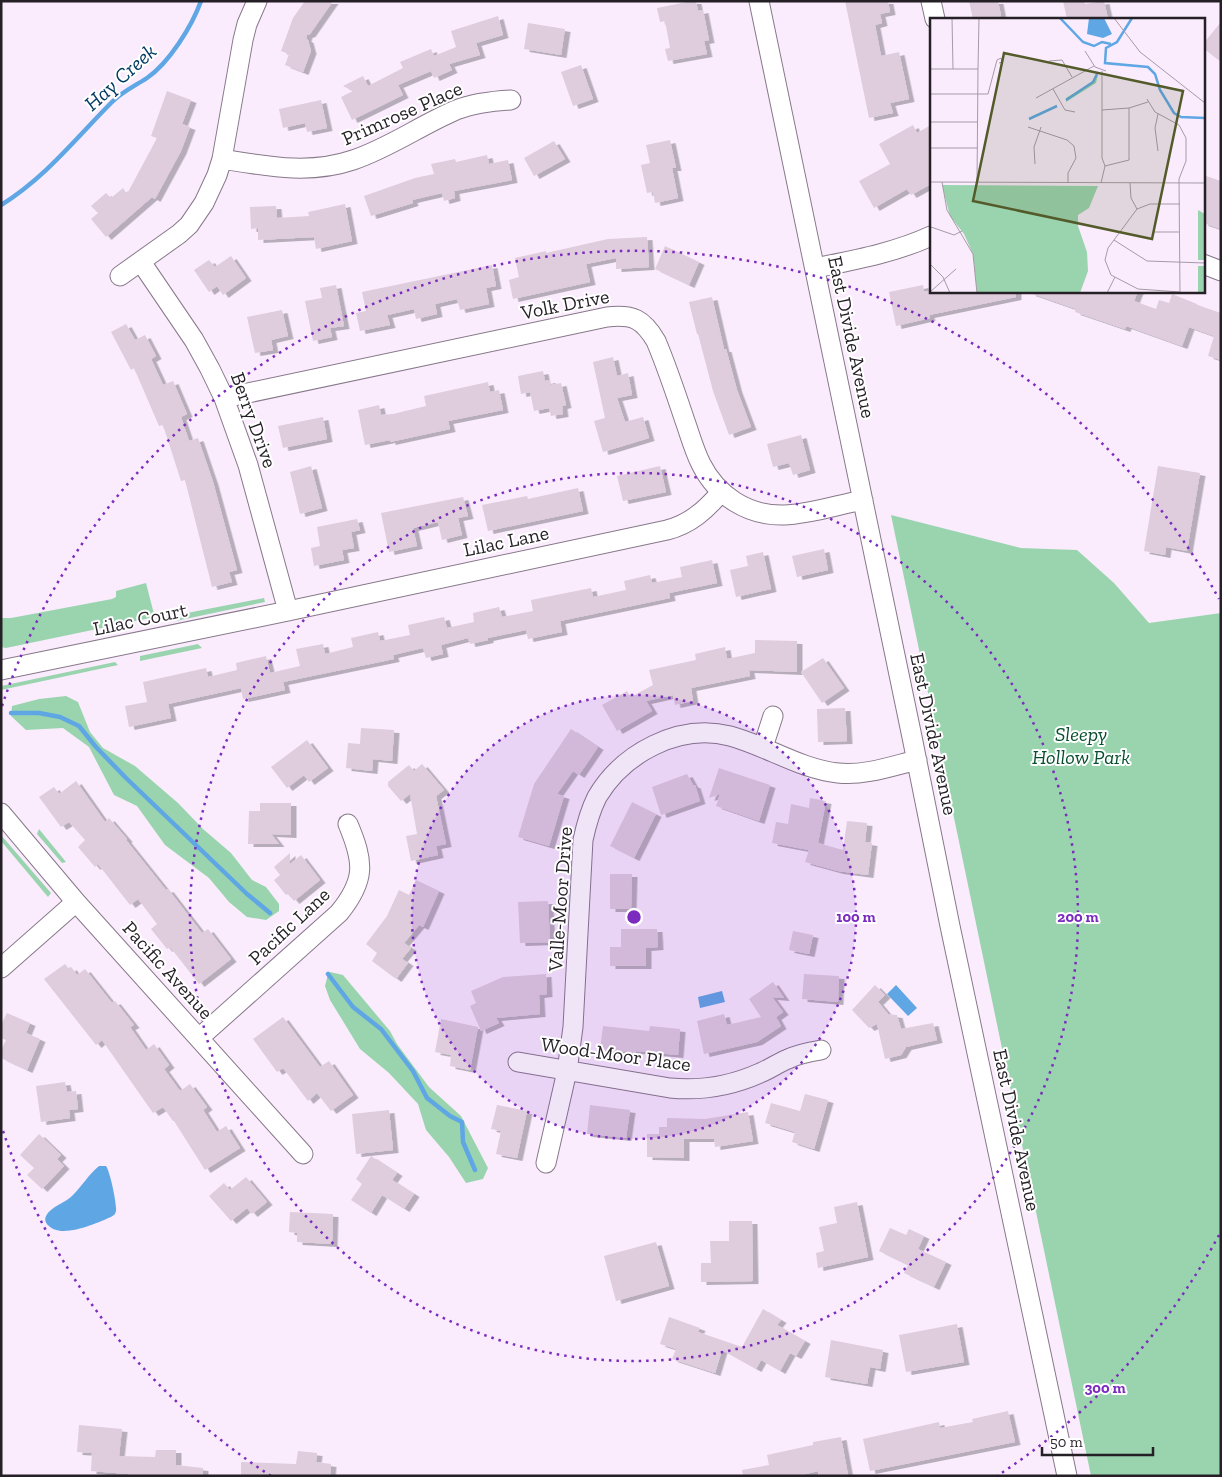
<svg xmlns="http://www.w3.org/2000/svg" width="1222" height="1477" font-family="'Zilla Slab',serif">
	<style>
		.green { fill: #9ad4af }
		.water { fill: #5fa6e4 }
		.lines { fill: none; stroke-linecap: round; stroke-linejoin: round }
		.stream { stroke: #5fa6e4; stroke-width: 4.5 }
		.building { fill: #dfccdd; filter: url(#shadow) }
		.minor-casing { stroke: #87788a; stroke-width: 21 }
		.minor { stroke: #fff; stroke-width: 19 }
		.ring { fill: none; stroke: #7b2cbf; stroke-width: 2.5; stroke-dasharray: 2.5 5 }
		.labels { text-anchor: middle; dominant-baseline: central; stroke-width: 4; stroke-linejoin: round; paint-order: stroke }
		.street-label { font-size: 20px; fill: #251f26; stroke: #fff }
		.park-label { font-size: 20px; font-style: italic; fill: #064e2d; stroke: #fff }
		.water-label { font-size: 21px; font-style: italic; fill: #023b62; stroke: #fff }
		.inset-river { fill: none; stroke: #5fa6e4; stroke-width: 2.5 }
		.inset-road { fill: none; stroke: #a59aa7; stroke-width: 1 }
		.view { fill: #545b2a; fill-opacity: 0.15; stroke: #545b2a; stroke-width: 2.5 }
		.inset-edge { fill: none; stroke: #251f26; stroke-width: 2.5 }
		.centre { fill: #7b2cbf; stroke: #fff; stroke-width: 2.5 }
		.ring-label { font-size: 15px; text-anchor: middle; font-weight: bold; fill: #7b2cbf; stroke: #fff; stroke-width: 4; stroke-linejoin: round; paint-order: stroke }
	</style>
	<defs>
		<filter id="shadow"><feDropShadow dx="5.5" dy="3" stdDeviation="0" flood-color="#0004"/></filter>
	</defs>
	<rect width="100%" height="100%" fill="#faecfd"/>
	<path class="green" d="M891 515 1021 548 1077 550 1114 583 1149 623 1221 613V1476H1091Z
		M146 583 154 614 173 610 174 613 6 648 1 647V618H11L112 599 116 597V591Z
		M264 598 265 602 176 621 187 613Z
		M198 644 202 648 140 661V656Z
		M115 662 118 665 1 690V686Z
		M66 696 78 702 90 732 103 748 135 766 178 803 203 829 231 853 252 880 266 887 279 904V911L266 920 247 917 229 902 209 878 165 845 137 806 114 795 89 747 63 728 26 730 11 716 12 706 39 699Z
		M39 829 66 862 62 863 37 834Z
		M1 835 51 893 48 897 1 841Z
		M330 972 343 975 390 1031 397 1044 429 1087 461 1116 488 1168 483 1179 466 1183 449 1157 426 1130 418 1104 389 1073 360 1049 330 1000 325 986 328 974Z"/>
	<path class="water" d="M896 985 917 1008 908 1016 887 994Z
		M722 991 725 1002 700 1008 698 997Z
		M99 1166H106C110 1171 117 1204 116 1211 115 1215 114 1215 111 1217 97 1223 62 1239 49 1226 46 1224 44 1220 46 1216 51 1206 66 1203 73 1195 82 1186 89 1174 99 1166Z"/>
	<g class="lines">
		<path class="stream" d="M1 205C46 177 76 138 112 102 123 91 135 86 147 78 169 63 192 26 201 1
			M11 713H39L60 717 79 726 96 747 125 777 247 894 270 913
			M328 974 353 1007 381 1029 413 1071 427 1098 450 1116 462 1122 463 1142 475 1170"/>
	</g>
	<path class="building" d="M305 1H333L310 34 307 35 306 39 308 40 311 51 303 72 285 65 289 54 281 51 293 18Z
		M692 1H696L698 11 703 10 709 40 704 41 707 54 668 61 665 49 670 48 665 21 660 22 657 8Z
		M845 1H888L890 12 880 14 882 23 875 25 881 56 899 52 909 99 890 103 893 113 869 118Z
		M969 1H998L1001 16 989 19H973Z
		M1063 1H1084L1085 4 1104 1 1108 19H1067Z
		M498 16 503 35 476 43 480 55 449 64 452 70 434 78 431 71 398 85 403 95 352 120 341 97 353 91 343 86 363 76 368 86 403 68 400 62 431 49 434 56 456 47 451 31Z
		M1221 22V62L1203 48V44Z
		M528 23 565 29 561 55 524 49Z
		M581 65 593 99 573 106 561 72Z
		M167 91 191 100 182 124 190 127 181 151 155 199 152 197 106 237 91 219 98 213 91 206 106 193 111 198 123 188 127 194 157 138 151 136Z
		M321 100 327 128 307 132 305 123 283 128 279 109Z
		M913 125 917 133 931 125V184L911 195 907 189 874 208 859 181 890 164 879 144Z
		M670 140 676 168H672L678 198 655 203 653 192 647 193 641 165 650 163 646 145Z
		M554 141 565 159 534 176 524 158Z
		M487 155 489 164 508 160 512 180 454 191 455 198 444 201 442 193 412 200 413 203 371 216 364 196 415 178 434 174 431 164 455 159 456 162Z
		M1203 175 1221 181V229L1203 223Z
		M345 204 352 241 316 249 314 237 258 240V228L251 229 250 207 276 206 277 218 309 216 308 212Z
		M647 237 649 267 616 269V258L586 264 590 282 513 299 509 280 519 277 515 258 546 251V253L608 239Z
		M665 246 699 262 689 285 655 269Z
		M231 256 246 278 223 295 217 286 209 292 194 270 209 260 215 267Z
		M492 265 496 286 486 288 489 304 460 310 457 299 435 304 437 314 416 319 414 309 387 315 390 325 360 331 356 313 366 311 362 292Z
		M336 285 344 326 330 328 332 337 313 341 305 301 322 298 320 288Z
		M923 285 924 291H1016V297L929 315 930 318 896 326 889 292Z
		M1031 291H1138L1134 301 1156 309 1159 300 1169 303 1172 294 1197 304V305L1221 313V360L1208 356 1214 336 1189 327 1182 346 1126 326 1125 329 1075 312 1076 309 1030 293Z
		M712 297 724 349H726L737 390 751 427 729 435 713 391 698 334H697L689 302Z
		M282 310 288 336 271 340 273 350 255 353 247 317Z
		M126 324 135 340 145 335 156 356 151 359 163 385 173 381 187 414 181 417 189 441 198 438 213 482 237 570 229 572 232 582 212 587 185 480 181 481 163 425 159 426 134 368 131 370 111 332Z
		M613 357 617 376 628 373 632 395 617 398 625 422 643 417 649 438 603 452 594 421 605 418 593 362Z
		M543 371 545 381 550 380 551 385 561 383 566 405 562 406 563 414 551 416 549 408 534 411 530 392 521 394 518 376Z
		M488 382 490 392 499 390 503 410 448 421 450 429 390 442V440L365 445 358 410 379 405 381 415 393 414 426 406 424 396Z
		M323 417 327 439 283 448 278 426Z
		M801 435 810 470 793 475 789 463 773 467 767 444Z
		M311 466 322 508 300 514 290 472Z
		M660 466 666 492 623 501 617 476Z
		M1158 466 1200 473 1187 551 1166 547 1165 555 1144 551Z
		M578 488 583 511 488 531 482 505 527 496 528 499Z
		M463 497 468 516 458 518 462 535 442 540 438 522 413 528 417 546 389 552 381 513Z
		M357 519 360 530 351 532 354 548 342 550 344 560 314 566 311 548 320 546 317 527Z
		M824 549 828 570 797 577 792 556Z
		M763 552 771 589 736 597 730 570 748 566 746 556Z
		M712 560 717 583 669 593 670 598 560 621 562 632 528 639 526 630 488 638V640L470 644 468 638 441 645 443 654 426 658 423 648 393 655 394 659 283 682 285 690 243 699 241 688 168 704 171 718 129 727 125 706 147 702 143 682 206 668 208 677 237 670 236 663 266 656 270 673 300 666 296 649 323 644 325 654 353 647 351 638 378 632 380 641 410 635 408 625 444 617 447 628 474 622 473 613 499 607 502 617 533 611 531 600 591 588 593 597 626 590 624 581 650 575 652 583 682 577 680 567Z
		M755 640 797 641V672L749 670 750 676 691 688 693 701 675 705 673 695 646 701 652 711 617 731 602 705 627 691 631 697 653 685 649 670 696 660 695 654 725 647 727 659 755 653Z
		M823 658 844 688 822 703 801 672Z
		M845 708 847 741 818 742 817 709Z
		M361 728 394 730 392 761 373 759 372 771 346 768 348 743 360 744Z
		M571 729 598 747 579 775 573 771 557 794 564 796 549 846 518 837 534 784Z
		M307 740 328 768 309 782 304 775 287 788 271 767Z
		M422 764 444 790 436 796 446 844 436 846 438 855 411 861 406 836 417 834 410 794 401 801 388 786V782L409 765 414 771Z
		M719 768 770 785 759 821 716 806 720 794 709 798Z
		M687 774 693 785H695L700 801 661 815 652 787Z
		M76 781 105 822 109 818 127 839 126 840 166 890 168 889 202 933 208 929 231 959 199 984 170 947 167 949 151 929 157 924 138 899 130 905 98 864 95 867 78 847 85 840 69 822 61 827 39 797 54 787 59 794Z
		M810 798 826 801 818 843 843 850 847 821 867 823 865 842 872 843 868 875 838 871 805 862 809 850 772 843 776 822 788 824 791 804 809 808Z
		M632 802 656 814 634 858 610 846Z
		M260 803H291V835L271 834 279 844H248L249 811H260Z
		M290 853V864L301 855 320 880 294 901 288 894 286 895 274 880 280 875 274 867Z
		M610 874H632L631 909H610Z
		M416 880 439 891 423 927 419 925 404 943 411 948 402 959 408 963 396 979 372 961 377 953 366 944 387 916 399 890 409 895Z
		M548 901 550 942 520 943 518 902Z
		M621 929H657L658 947 646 948V966H610V947H621Z
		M793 931 813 935 809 954 789 950Z
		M65 964 69 969 71 967 77 975 85 969 112 1003 115 1001 134 1025 130 1027 146 1050 154 1044 169 1065 164 1069 180 1091 190 1084 207 1107 203 1110 217 1132 226 1126 240 1148 205 1170 174 1121H173L163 1107 153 1113 102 1040 96 1045 44 979Z
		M546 974 547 994 539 995 540 1014 496 1018 499 1023 481 1031 470 1006 476 1003 471 991 503 977Z
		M804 974 839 976 838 1002 802 999Z
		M773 982 784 998 772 997 783 1012 776 1017 781 1026 757 1042 704 1054 697 1021 724 1014 727 1025 761 1017 749 999Z
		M875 985 885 995 878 1002 888 1014 897 1015 901 1029 933 1023 937 1040 906 1047 901 1055 885 1059 877 1024 869 1028 852 1010Z
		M7 1013 30 1023 26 1033 40 1039 27 1070 1 1058V1050L6 1040 1 1038V1025Z
		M283 1017 320 1067 329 1061 353 1095 331 1111 317 1093 308 1101 283 1068 277 1072 253 1039Z
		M441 1019 478 1027 470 1070 450 1066 451 1055 435 1052Z
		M603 1026 649 1031 650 1026 680 1029 678 1055 636 1051 635 1053 600 1049Z
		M65 1082 67 1092 76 1091 78 1109 69 1110 70 1118 41 1122 36 1086Z
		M805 1094 828 1100 814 1149 792 1142 795 1132 765 1123 771 1103 800 1111Z
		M497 1105 527 1111 517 1158 496 1154 501 1131 491 1129Z
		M590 1105 630 1110 626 1138 587 1134Z
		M389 1110 393 1150 356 1154 352 1114Z
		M748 1112 753 1141 715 1147 714 1139H684V1158L647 1157V1134H659V1127H667V1118L705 1119Z
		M39 1134 61 1155 57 1159 64 1166 42 1189 27 1175 34 1168 20 1155Z
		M371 1156 397 1173 392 1180 414 1194 404 1209 382 1195 371 1213 351 1200 362 1184 356 1179Z
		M246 1177 267 1202 252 1214 247 1208 231 1221 209 1196 224 1183 230 1190Z
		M857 1202 868 1257 818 1268 816 1253 824 1251 819 1227 837 1223 834 1207Z
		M290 1212 333 1214 332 1244 297 1242V1233L289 1232Z
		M729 1221H752L753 1281 701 1282V1263H711L710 1241H729Z
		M890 1228 906 1235 909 1229 924 1236 918 1249 946 1262 934 1287 904 1273 908 1265 879 1251Z
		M656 1242 669 1286 616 1301 604 1256Z
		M763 1309 781 1320 777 1325 805 1341 796 1356 790 1353 780 1371 761 1360 756 1369 722 1350 715 1373 672 1359 676 1349 660 1344 669 1317 700 1328 698 1332 742 1347Z
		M957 1324 964 1362 906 1372 899 1335Z
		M831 1340 883 1350 880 1369 870 1367 867 1384 825 1377Z
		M1008 1411 1015 1442 870 1471 863 1439 939 1422 940 1428 973 1422 972 1419Z
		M79 1425 122 1429 119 1456 155 1457 156 1450H176V1465L203 1468V1476H128V1474L91 1471 92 1453 77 1452Z
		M841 1437 848 1475 819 1476 818 1471 798 1476H743L742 1470 769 1465 767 1455 813 1445V1442Z
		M298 1451 317 1453 316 1462 331 1464 330 1476H241V1462L296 1464Z"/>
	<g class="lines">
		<defs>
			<path id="minor" d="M759 1 912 737 950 926 1067 1476
				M931 1 935 19
				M222 159C266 166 309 175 353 160 389 148 421 125 456 110 474 103 492 101 511 100
				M141 262 194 340 210 369 224 398 248 465 288 611
				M1203 264 1221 271
				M815 268C854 260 894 253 931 236
				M120 276 179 234 189 225 204 203 217 175 222 159 243 40 247 24 257 1
				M224 398 607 317C633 314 643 319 656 341 667 367 676 394 685 421 690 435 694 450 701 464 717 496 748 516 784 515 810 514 837 505 863 500
				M1 670 288 611 667 530C690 524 706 510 721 492
				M763 747 773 716
				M1 813 76 902 303 1154
				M1 968 76 902
				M199 1038 339 913C366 880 364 862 348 824
				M518 1062 670 1088C701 1091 731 1086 760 1073 770 1069 778 1063 788 1059 798 1054 809 1052 821 1050
				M546 1163 567 1071 573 1027 583 840C586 826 590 811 597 797 623 753 679 723 730 736 767 746 800 769 838 773 864 776 892 766 917 760"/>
		</defs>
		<use href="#minor" class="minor-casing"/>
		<use href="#minor" class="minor"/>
	</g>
	<circle cx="634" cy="917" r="222" fill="#7b2cbf" fill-opacity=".12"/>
	<g class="ring">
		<circle cx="634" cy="917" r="222"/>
		<circle cx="634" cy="917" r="444"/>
		<path d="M1219 1235A666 666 0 0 1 997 1476M271 1476A666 666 0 0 1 2 1128M2 706A666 666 0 0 1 1219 599"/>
	</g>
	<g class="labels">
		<g class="street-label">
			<text transform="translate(402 113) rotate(-24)">Primrose Place</text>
			<text transform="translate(565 304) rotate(-11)">Volk Drive</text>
			<text transform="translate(852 337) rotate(78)">East Divide Avenue</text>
			<text transform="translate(254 420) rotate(70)">Berry Drive</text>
			<text transform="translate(506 541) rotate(-12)">Lilac Lane</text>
			<text transform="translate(140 619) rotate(-12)">Lilac Court</text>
			<text transform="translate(934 734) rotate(78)">East Divide Avenue</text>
			<text transform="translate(560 899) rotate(-86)">Valle-Moor Drive</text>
			<text transform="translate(289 926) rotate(-43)">Pacific Lane</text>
			<text transform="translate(168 970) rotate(48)">Pacific Avenue</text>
			<text transform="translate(616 1054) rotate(8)">Wood-Moor Place</text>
			<text transform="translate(1017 1130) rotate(78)">East Divide Avenue</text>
		</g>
		<g class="park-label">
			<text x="1081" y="734">Sleepy<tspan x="1081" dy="23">Hollow Park</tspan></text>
		</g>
		<g class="water-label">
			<text transform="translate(120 77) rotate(-42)">Hay Creek</text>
		</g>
	</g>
	<g transform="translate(930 18)">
		<rect width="275" height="275" fill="#faecfd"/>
		<path d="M168 57 166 65 136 84V80L161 65ZM12 167 168 168 159 190 148 197V208L157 234 158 253 150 275H47L43 236 34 216 20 198ZM268 192 275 196 274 242H268ZM268 248H275V275H268Z" fill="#9ad4af"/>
		<path d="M159 0H174L182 16 173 20 157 16Z" fill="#5fa6e4"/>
		<path class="inset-river" d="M130 0 153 24 164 28 172 24 181 26M202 0 187 24 176 30 175 45 218 49 225 56 230 72 244 95 251 99 275 100M136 82 163 64 167 56M99 101 127 88"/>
		<path class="inset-road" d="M22 0 23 51M184 0 210 34 275 85M275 3V26M155 33 165 49 176 53M119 43 132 42 142 59M0 51H48L47 164M48 51 49 0M172 53V140L175 148M123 71 135 92 145 94M0 76H58L67 42 71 40 72 44 69 45M106 80 164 48M217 81 225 94 249 107 256 120V143L249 161 250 275M172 92 199 90 218 84M0 104H48M98 109 137 122 144 128 146 140 138 155V165M0 130H48M228 133 225 110 228 96M105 146 104 129 111 109M0 164 275 165M12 164 17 192 43 236 47 275M171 165 175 148 199 142V90M200 165 201 180 207 191M1 209 24 217 32 213M223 214H250M184 222 217 243 275 245M0 246 13 259 20 275M0 274 26 251M250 274 208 271 181 257 175 242 178 230 207 191 220 186H250M177 275 185 259"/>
		<path class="view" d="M74 35 253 73 222 221 43 183Z"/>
		<rect width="275" height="275" class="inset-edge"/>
	</g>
	<circle cx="634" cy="917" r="8" class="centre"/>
	<g class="ring-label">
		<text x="856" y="922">100 m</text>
		<text x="1078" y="922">200 m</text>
		<text x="1105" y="1393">300 m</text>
	</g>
	<rect width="1222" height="1477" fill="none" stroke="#251f26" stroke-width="5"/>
	<path d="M1042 1447v8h111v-8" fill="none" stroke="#251f26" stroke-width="2.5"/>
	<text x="1050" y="1447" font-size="15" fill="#251f26" stroke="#ffffff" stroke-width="4" paint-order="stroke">50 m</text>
</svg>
